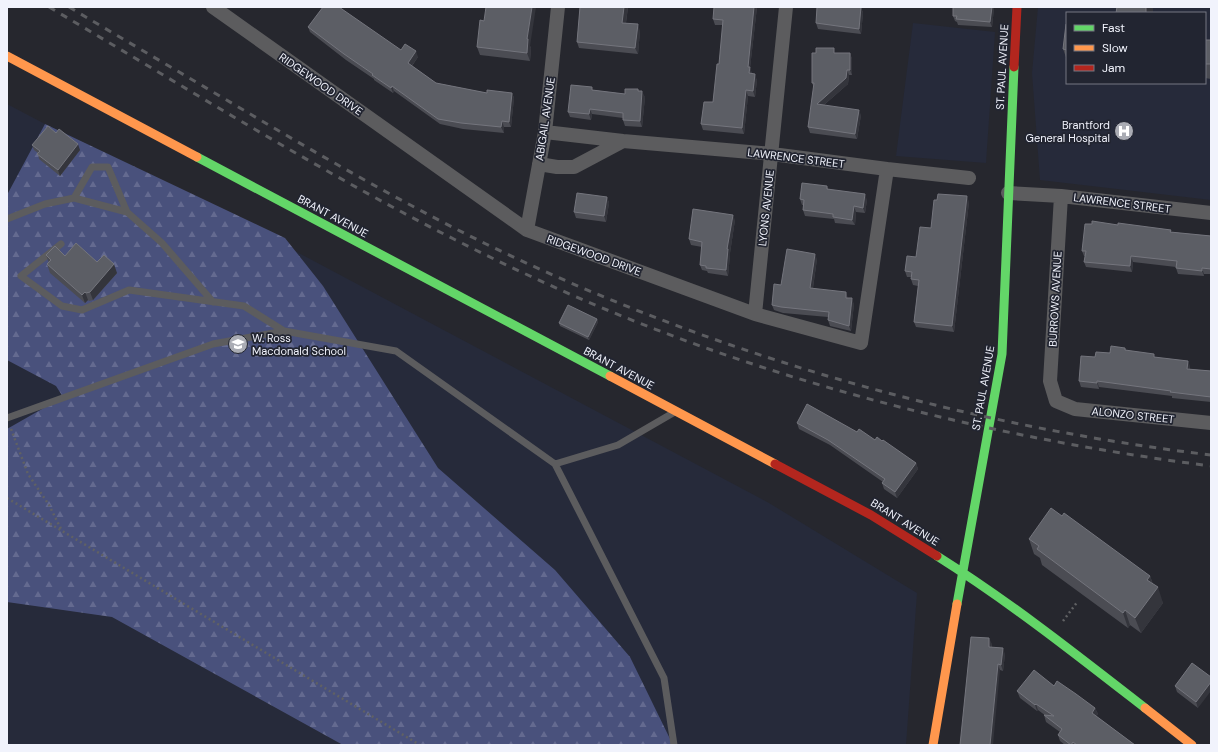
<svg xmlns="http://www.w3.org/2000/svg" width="1218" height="752" font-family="'DM Sans',sans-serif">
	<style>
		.built { fill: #262a3a; fill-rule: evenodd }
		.forest { fill: url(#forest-firs) }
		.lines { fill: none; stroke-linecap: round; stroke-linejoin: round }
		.path { stroke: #606164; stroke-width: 2.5; stroke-dasharray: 2 3; stroke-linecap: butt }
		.lane { stroke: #5c5c5e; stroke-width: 7 }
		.street { stroke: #5c5c5e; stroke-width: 14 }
		.fast { stroke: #63d668; stroke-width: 9 }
		.slow { stroke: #ff974d; stroke-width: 9 }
		.jam { stroke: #b3261e; stroke-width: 9 }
		.rail { stroke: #5c5d61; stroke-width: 3; stroke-dasharray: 7 7; stroke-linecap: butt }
		.wall { fill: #4b4c53 }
		.shaded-wall { fill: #34353c }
		.building { fill: #5c5e65; stroke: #74757d }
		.labels { text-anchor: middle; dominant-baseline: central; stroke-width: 3.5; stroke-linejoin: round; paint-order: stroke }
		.street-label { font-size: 11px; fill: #f1f3fc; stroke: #222531 }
		.poi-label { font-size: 11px; fill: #f1f3fc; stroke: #222531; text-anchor: end }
	</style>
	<defs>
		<pattern id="forest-firs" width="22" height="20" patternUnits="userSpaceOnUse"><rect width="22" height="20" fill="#49517c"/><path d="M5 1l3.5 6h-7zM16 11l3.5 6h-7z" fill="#646a90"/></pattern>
	</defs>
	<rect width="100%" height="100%" fill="#26272e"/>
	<path class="built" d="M1038 7H1211V200L1040 180 1032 73ZM1067 13H1205V83H1067Z
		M913 23 995 32 986 163 896 156Z
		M7 104 45 124 169 184 769 503 917 593 906 745H7Z"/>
	<path class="forest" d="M45 124 285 238 323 286 438 468 555 570 630 657 673 745H343L112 617 7 602V429L63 397 56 386 7 360V195Z"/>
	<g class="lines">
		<path class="path" d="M11 429 28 474 49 505 62 531
			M7 498 420 745
			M1063 621 1078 601"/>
		<path class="lane" d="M74 198 92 167H108L127 212
			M7 219 45 204 74 198 127 212 162 243 213 302
			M61 244 21 276 62 306 82 310 129 290 244 306 284 331
			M7 418 213 344 284 331 396 351 555 464 664 678 674 745
			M555 464 618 445 673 413"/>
		<path class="street" d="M213 7 527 230 755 314 861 343 887 169
			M545 132 623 141 772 154 887 169 969 178
			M539 164 557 167H574L623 141
			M1008 193 1061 196 1211 213
			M1061 196 1050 381 1056 401 1075 409 1211 423
			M527 230 545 132 558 7
			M755 314 786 7"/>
		<path class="fast" d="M197 157 610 376
			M937 556C1010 602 1077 655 1145 708
			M957 604 1002 354 1014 67"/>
		<path class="slow" d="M7 56 197 157
			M610 376 775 464
			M1145 708 1192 745
			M933 745 957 604"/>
		<path class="jam" d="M1014 67 1017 7
			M775 464 871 515 937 556"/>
		<path class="rail" d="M49 7C207 100 363 199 530 276 744 376 977 436 1211 466
			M69 7C133 45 198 83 262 121 335 164 409 206 486 244 713 354 960 425 1211 455"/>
	</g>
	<path class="wall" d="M580 7H628L626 23 640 31 638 54 579 48 577 42Z
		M757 7 750 68 752 74 757 80 755 97 748 96 744 134 703 130 701 124 713 102 719 64 723 25H715L713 19Z
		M861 7 863 13 861 34 818 29 816 23Z
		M953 7H994V8L992 27 958 25 957 22 955 21 953 16Z
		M1067 25V60L1063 49Z
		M308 27 401 50 418 57 412 66 436 83 487 93H512L514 98 511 127H504V133L463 129 440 124 394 91 393 93 374 80V79L346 60 310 32Z
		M1205 40H1211V79L1205 78Z
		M530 46 531 48 530 61 480 55 477 47Z
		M836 53H850L852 59V75H849L848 84 824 105 861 115 857 139 810 133 808 127 814 87 812 83Z
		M638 89 639 91 645 97 642 127 625 126 623 120V118L592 114 591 120 570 117 568 112 593 90 625 94Z
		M56 133 80 150 60 176 39 159 38 153 34 150 32 145Z
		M827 186 828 189 867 200 865 213 856 212 855 225 835 223 834 219 805 216 803 210V205H802L800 199Z
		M607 197 609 203 606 222 576 218 574 212Z
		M969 202 954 332 916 327 914 322 918 286 913 285 911 279 912 277H907L905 271 916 257 931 228Z
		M735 220 730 253V255L728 276 708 273 707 271 702 270 700 265 702 247 691 245 689 239Z
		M1092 224 1118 225 1171 230V232L1211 236V274H1204V276L1178 274 1176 268V267L1133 262 1132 272 1086 267 1084 262 1085 256H1084L1082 251Z
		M46 255 65 256 97 262 117 273 93 300 89 301 88 300 85 303 50 273 47 264 49 263Z
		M817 259 813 288 848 298 854 304 851 331 830 326 828 320V317L783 313 774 310 772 305 781 285Z
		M597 319 598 322 589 340 560 326 559 323Z
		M1125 348 1126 350 1190 366V369L1211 371V402L1172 398V396L1099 387V389L1081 387 1079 381 1095 357Z
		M797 423 857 432 875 440 916 463 918 469 897 498 884 489 882 483 883 482 830 445 799 429Z
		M1029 539 1150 576 1153 584 1163 603 1141 633 1130 625 1128 628 1042 565 1040 558 1034 554Z
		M971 637 992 644V647L1005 654 1003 671 1000 670Z
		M1192 663 1198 708 1177 692 1175 686Z
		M1054 686 1095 708 1098 714 1096 716 1135 745H1065L1060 741 1058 735 1060 732 1046 722 1044 715 1046 716 1038 710 1037 711 1020 698 1017 691Z"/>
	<path class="shaded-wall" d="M532 7H536L530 46 531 48 530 61 527 53V39Z
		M624 7H628L625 29 622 23Z
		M754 7H757L750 68 752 73 751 79 748 67Z
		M861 7 863 13 861 34 859 29Z
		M992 7H994V8L992 27 990 22Z
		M1146 7H1153V13H1146Z
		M638 24 640 31 638 54 635 48Z
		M416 51 418 57 410 68 408 63Z
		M850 53 852 59V75L850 70Z
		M847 70 849 75 848 84 819 109 817 104Z
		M755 74 757 80 755 97 753 91Z
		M392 86 394 91 393 93 391 88Z
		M746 90 748 96 744 134 742 128Z
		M642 91 645 97 642 127 640 121Z
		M512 93 514 98 511 127 509 122Z
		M590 109 592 114 591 120 589 114Z
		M859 110 861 115 857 139 855 134Z
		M502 121 504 127V133L501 127Z
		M78 144 80 150 60 176 58 170Z
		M865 194 867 200 865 213 863 208Z
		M967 196 969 202 954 332 952 326Z
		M607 197 609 203 606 222 604 216Z
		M854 206 856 212 855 225 852 220Z
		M733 215 735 220 730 253V255L728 276 726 270 727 249Z
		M815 254 817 259 812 293 810 288Z
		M1131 256 1133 262 1132 272 1130 266Z
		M114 264 117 273 93 300 90 292Z
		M1202 268 1204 274V276L1202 271Z
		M85 292 88 300 85 303 82 295Z
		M846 292 848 298V303L846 298Z
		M852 298 854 304 851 331 849 326Z
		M597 319 598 322 589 340 588 337Z
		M1188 361 1190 366 1189 374 1187 369Z
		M1097 381 1099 387V389L1097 383Z
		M916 463 918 469 897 498 895 492Z
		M1150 576 1155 591 1158 587 1163 603 1141 633 1135 618 1147 580Z
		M1125 610 1130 625 1128 628 1123 613Z
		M989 638 992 644 991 653 989 647Z
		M1003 648 1005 654 1003 671 1001 665Z
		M998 664 1000 670 993 745H990Z
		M1211 682V691L1198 708 1196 702Z
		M1036 704 1038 710 1037 711 1035 705Z
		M1095 708 1098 714 1094 719 1092 713Z"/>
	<path class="building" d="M323 7H339L401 50 405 44 416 51 408 63 436 83 487 93V90L512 93 509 122 502 121 501 127 461 123 438 119 392 86 391 88 372 75 373 74 344 54 308 27Z
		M486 7H532L527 39H528L527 53 477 47 480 20 484 21Z
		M580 7H624L622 23 638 24 635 48 577 42Z
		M714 7H754L748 67H750L749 73 755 74 753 91 746 90 742 128 701 124 704 102H713L717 64H719L723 20 713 19Z
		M817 7H861L859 29 816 23Z
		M953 7H992L990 22 956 19 957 16H953Z
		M1117 7H1146V13H1116Z
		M1066 24 1067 25V50L1063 49Z
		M1205 40H1211V64H1205Z
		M816 48H834V53H850V70H847L846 78 817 104 859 110 855 134 808 127 814 83H812V53H816Z
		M571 85 592 87V90L625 94V89H638V91H642L640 121 623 120V113L590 109 589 114 568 112Z
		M48 126 56 133 59 129 78 144 58 170 37 154 40 151 32 145Z
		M802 183 827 186V189L865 194 863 208 854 206 852 220 833 217V214L803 210 804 200 800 199Z
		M577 193 607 197 604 216 574 212Z
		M938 194 967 196 952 326 914 322 919 280 911 279 912 272 905 271 907 256 916 257 920 227 931 228 934 200H937Z
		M693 209 733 215 727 249H728L726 270 706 268V266L700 265 702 242 689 239Z
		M1092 221 1118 225V223L1171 230 1170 232 1211 236V269L1202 268V271L1176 268 1177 261 1131 256 1130 266 1084 262 1086 251H1082L1085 224H1092Z
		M76 243 97 262 104 255 114 264 90 292 86 293 85 292 82 295 47 264 51 260 46 255 55 246 65 256Z
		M787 249 815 254 810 288 846 292V298H852L849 326 828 320 829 312 781 307 772 305 774 284 781 285Z
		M568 305 597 319 588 337 559 323Z
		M1111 346 1125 348V350L1154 354V357L1188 361 1187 369 1211 371V397L1170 392 1171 391 1097 381V383L1079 381 1081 356 1095 357 1096 352 1110 353Z
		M807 404 857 432 859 429 875 440 877 437 882 441 883 440 916 463 895 492 882 483 885 479 828 440 797 423Z
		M1051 508 1062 516 1064 513 1150 576 1147 580 1158 587 1135 618 1125 610 1123 613 1037 549 1039 546 1029 539Z
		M971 637 989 638V647L1003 648 1001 665 998 664 990 745H960Z
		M1192 663 1211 677V682L1196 702 1175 686Z
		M1034 670 1054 686 1057 681 1076 694 1095 708 1092 713 1135 745H1077L1073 742 1071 745 1058 735 1062 729 1044 715 1054 716 1036 704 1035 705 1017 691Z"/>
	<defs>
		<symbol id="hospital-disc" viewBox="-11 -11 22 22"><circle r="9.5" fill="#aaacb4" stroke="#222531"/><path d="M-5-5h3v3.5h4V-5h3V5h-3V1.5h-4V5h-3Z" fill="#fff"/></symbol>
		<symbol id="school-disc" viewBox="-11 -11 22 22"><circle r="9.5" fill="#aaacb4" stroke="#222531"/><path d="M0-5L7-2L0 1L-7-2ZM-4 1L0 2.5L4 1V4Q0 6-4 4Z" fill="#fff"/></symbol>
	</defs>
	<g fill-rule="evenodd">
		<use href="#hospital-disc" x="1113" y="120" width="22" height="22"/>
		<use href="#school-disc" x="227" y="333" width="22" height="22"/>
	</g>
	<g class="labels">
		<g class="street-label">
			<text transform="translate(1002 67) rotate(-87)">ST. PAUL AVENUE</text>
			<text transform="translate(321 84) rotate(35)">RIDGEWOOD DRIVE</text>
			<text transform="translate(545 119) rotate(-82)">ABIGAIL AVENUE</text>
			<text transform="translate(796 158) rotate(7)">LAWRENCE STREET</text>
			<text transform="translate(1122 203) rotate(7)">LAWRENCE STREET</text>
			<text transform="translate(766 208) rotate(-84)">LYONS AVENUE</text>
			<text transform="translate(333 216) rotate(28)">BRANT AVENUE</text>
			<text transform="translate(594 255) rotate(20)">RIDGEWOOD DRIVE</text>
			<text transform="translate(1055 299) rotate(-87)">BURROWS AVENUE</text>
			<text transform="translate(619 368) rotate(28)">BRANT AVENUE</text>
			<text transform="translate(983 388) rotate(-80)">ST. PAUL AVENUE</text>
			<text transform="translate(1133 415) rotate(6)">ALONZO STREET</text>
			<text transform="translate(905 522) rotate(32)">BRANT AVENUE</text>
		</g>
		<g class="poi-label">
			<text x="1110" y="125">Brantford<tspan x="1110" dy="13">General Hospital</tspan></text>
			<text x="252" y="338" text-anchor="start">W. Ross<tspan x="252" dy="13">Macdonald School</tspan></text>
		</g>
	</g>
	<rect width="1218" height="752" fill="none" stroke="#f1f3fc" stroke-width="16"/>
	<rect x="1066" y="12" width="140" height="72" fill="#222531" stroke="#757782"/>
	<rect x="1074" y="25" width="20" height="6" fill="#63d668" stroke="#757782"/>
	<text x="1102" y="32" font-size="12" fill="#f1f3fc">Fast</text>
	<rect x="1074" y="45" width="20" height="6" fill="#ff974d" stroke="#757782"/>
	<text x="1102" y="52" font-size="12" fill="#f1f3fc">Slow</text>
	<rect x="1074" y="65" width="20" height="6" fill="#b3261e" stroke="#757782"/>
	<text x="1102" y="72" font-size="12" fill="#f1f3fc">Jam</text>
</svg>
